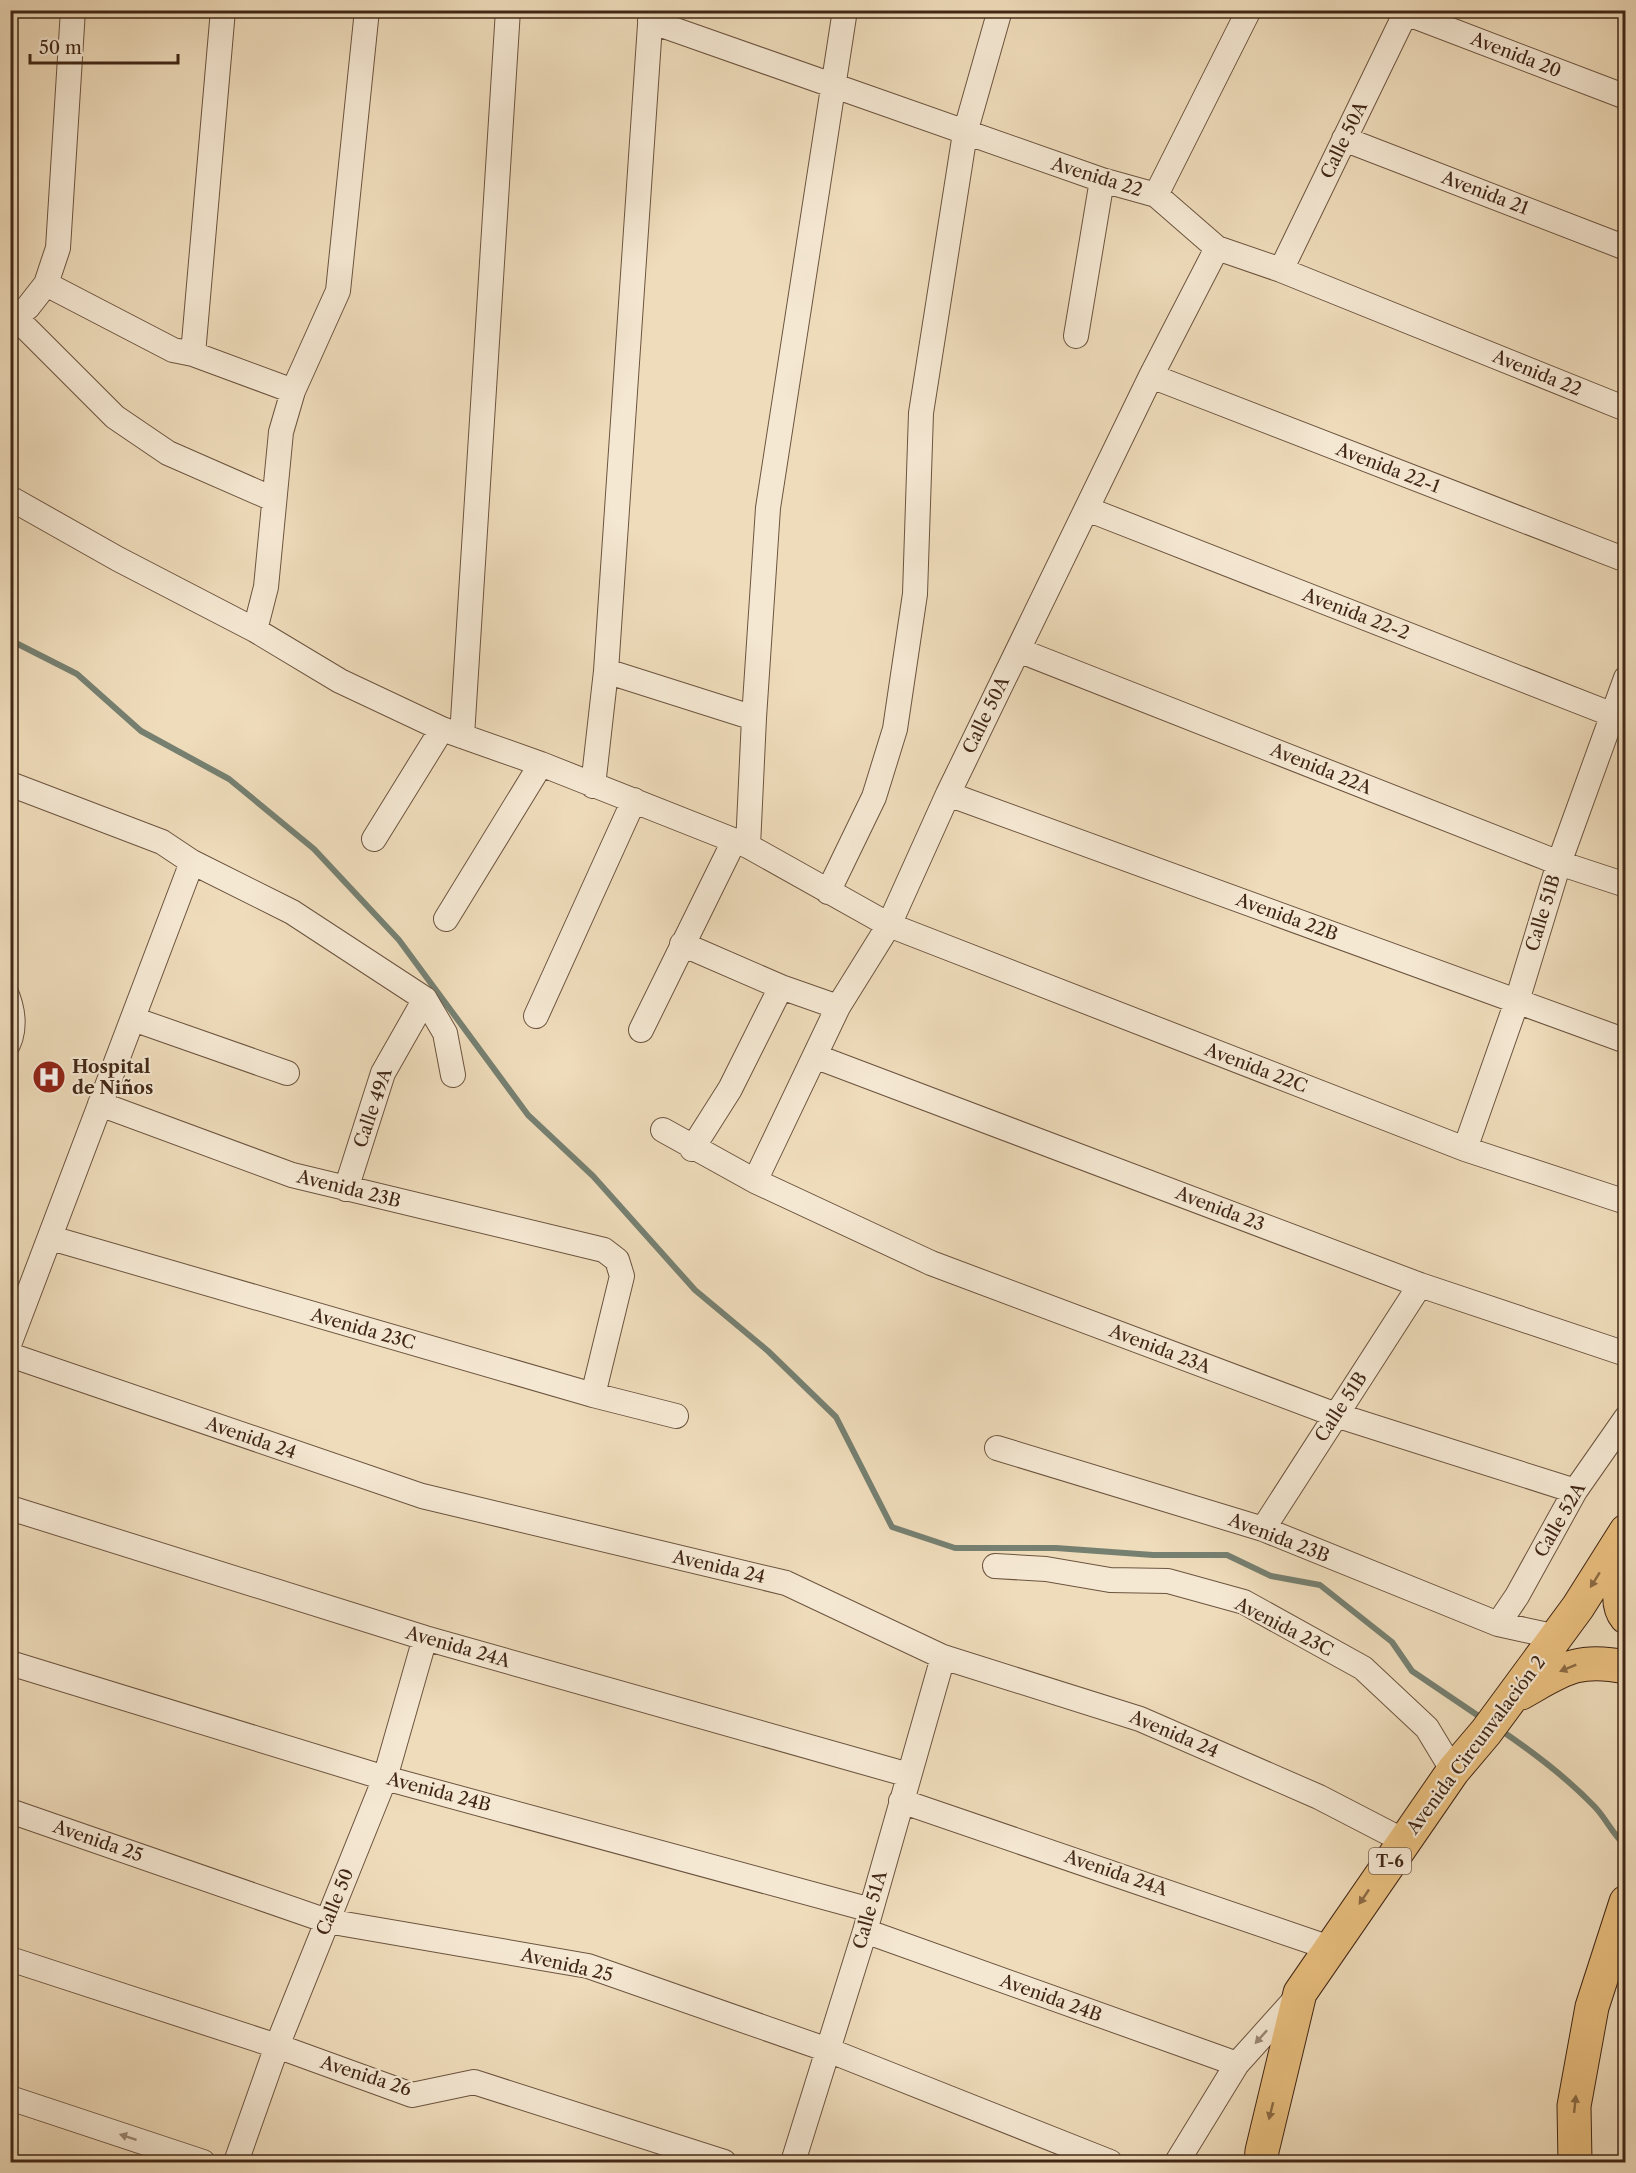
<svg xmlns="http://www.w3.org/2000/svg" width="1636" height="2173" font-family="'Libre Caslon Text',serif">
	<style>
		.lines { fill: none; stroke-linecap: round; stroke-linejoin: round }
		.stream { stroke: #768071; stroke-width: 6 }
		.lane-casing { stroke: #6c543f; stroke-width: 14 }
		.street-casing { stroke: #6c543f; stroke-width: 26 }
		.highway-casing { stroke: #412716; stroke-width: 35 }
		.lane { stroke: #f5e8d3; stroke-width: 12 }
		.street { stroke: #f5e8d3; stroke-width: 24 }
		.highway { stroke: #e8be7e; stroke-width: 33 }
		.oneway { fill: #8c6b45 }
		.oneway2 { fill: #9b8874 }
		.labels { text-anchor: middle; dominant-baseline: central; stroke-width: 4.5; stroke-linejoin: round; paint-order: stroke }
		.shield { fill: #f5e8d3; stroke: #77614f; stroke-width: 1.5 }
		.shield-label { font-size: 16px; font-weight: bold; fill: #412716 }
		.street-label { font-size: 18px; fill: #412716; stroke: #f5e8d3 }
		.poi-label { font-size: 18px; font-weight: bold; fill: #412716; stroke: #f5e8d3; text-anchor: start }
	</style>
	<rect width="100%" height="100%" fill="#efdcbb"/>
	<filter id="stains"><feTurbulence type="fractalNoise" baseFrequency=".00333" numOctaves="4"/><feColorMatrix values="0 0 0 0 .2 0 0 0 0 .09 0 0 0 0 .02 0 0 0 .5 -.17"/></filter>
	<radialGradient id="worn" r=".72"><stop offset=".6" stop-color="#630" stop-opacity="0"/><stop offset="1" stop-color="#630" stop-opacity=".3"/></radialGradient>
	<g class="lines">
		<path class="stream" d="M10 640 77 674 141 731 229 779 314 849 399 940 528 1115 593 1176 695 1290 768 1351 836 1417 892 1527 955 1548H1056L1153 1555H1227L1271 1576 1320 1585 1392 1642 1412 1671 1483 1719
			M1499 1729C1533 1752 1566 1777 1594 1806 1606 1818 1612 1834 1626 1846"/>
		<defs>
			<path id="lane" d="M10 987C20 1008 23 1033 10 1053"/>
			<path id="street" d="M1406 13 1626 97
				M650 21 1102 180 1156 195 1217 248 1281 270 1626 409
				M1344 139 1626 248
				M1156 195 1249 10
				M1281 270 1407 10
				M46 284 173 350 193 354 293 391
				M15 317 115 417 168 453 273 499
				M10 322 28 307 46 284 58 248 73 10
				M1076 336 1102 180
				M193 354 223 10
				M1151 376 1626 560
				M10 498 118 559 255 630 340 681 442 729 541 764 748 846 889 925 1465 1149 1626 1202
				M1087 509 1626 720
				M255 630 266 587 281 432 293 391 338 291 367 10
				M1018 650 1559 863 1626 885
				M606 671 754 718
				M462 736 508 10
				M10 784 162 842 192 862 10 1342
				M593 786 606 671 651 10
				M948 794 1626 1041
				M374 839 442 729
				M748 846 754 718 768 508 845 10
				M192 862 292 912 425 999 445 1033 453 1075
				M828 892 874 797 895 729 915 594 921 413 965 133 1000 10
				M446 919 541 764
				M682 944 781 987 838 1007
				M536 1016 634 800
				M133 1019 287 1073
				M641 1030 734 841
				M817 1057 1420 1285 1626 1354
				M100 1104 292 1175 604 1250 617 1260 622 1276 593 1395
				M663 1130 755 1181 931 1263 1336 1415 1575 1491
				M692 1149 730 1089 781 987
				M1465 1149 1517 1001 1559 863 1626 678
				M755 1181 838 1007 889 925 948 794 1151 376 1217 248
				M346 1189 383 1073 425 999
				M51 1238 593 1395 676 1416
				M10 1355 422 1496 786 1583 943 1657 1140 1719 1319 1797 1404 1841
				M997 1448 1263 1529 1498 1624 1557 1637
				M10 1508 425 1638 909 1775
				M1263 1529 1420 1285
				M995 1566 1046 1569 1110 1580 1168 1581 1244 1602 1363 1668 1427 1728 1453 1771
				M1498 1624 1517 1596 1575 1491 1626 1418
				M10 1663 385 1778 871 1910
				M901 1801 1330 1948
				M10 1811 327 1921 588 1966 828 2050 1110 2162
				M865 1931 1237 2064
				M10 1959 277 2046 412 2095 474 2082 724 2162
				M10 2098 203 2162
				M236 2162 277 2046 385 1778 425 1638
				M793 2162 865 1931 943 1657
				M1177 2162 1237 2064 1299 1995"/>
			<path id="highway" d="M1626 1560C1622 1576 1614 1603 1626 1617
				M1521 1693C1562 1670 1576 1657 1626 1667
				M1261 2162 1262 2151 1300 1993 1453 1771 1486 1732 1578 1607 1626 1531
				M1575 2162 1574 2106 1592 2007 1626 1902"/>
		</defs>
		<use href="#lane" class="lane-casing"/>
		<use href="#street" class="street-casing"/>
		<use href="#highway" class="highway-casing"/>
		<use href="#lane" class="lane"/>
		<use href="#street" class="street"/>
		<use href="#highway" class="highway"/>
	</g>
	<defs><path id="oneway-solid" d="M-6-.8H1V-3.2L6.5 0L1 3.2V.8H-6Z" transform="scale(1.5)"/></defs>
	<g class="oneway">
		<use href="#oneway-solid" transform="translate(1595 1580) rotate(122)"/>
		<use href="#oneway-solid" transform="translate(1568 1668) rotate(158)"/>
		<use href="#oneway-solid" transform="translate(1364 1897) rotate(124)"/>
		<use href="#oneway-solid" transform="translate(1575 2104) rotate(-84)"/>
		<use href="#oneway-solid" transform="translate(1271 2111) rotate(104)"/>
	</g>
	<g class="oneway2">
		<use href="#oneway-solid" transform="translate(1261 2037) rotate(132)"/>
		<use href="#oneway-solid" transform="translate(128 2137) rotate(-162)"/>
	</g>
	<defs>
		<symbol id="hospital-disc" viewBox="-11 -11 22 22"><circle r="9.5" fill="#8f2418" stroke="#f5e8d3"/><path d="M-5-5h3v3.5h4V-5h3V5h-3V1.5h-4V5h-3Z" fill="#fff"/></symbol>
	</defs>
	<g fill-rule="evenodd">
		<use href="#hospital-disc" x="30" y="1058" width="38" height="38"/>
	</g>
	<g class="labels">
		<rect class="shield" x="1369" y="1848" width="42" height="26" rx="4.5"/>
		<g class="shield-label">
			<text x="1390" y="1861">T-6</text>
		</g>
		<g class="street-label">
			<text transform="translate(1516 55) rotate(21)">Avenida 20</text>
			<text transform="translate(1344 140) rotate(-64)">Calle 50A</text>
			<text transform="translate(1097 177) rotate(17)">Avenida 22</text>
			<text transform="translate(1485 193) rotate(21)">Avenida 21</text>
			<text transform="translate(1537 373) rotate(22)">Avenida 22</text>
			<text transform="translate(1388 468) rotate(21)">Avenida 22-1</text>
			<text transform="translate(1356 614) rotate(21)">Avenida 22-2</text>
			<text transform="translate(986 715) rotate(-64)">Calle 50A</text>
			<text transform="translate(1321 769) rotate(22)">Avenida 22A</text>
			<text transform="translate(1543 913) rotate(-73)">Calle 51B</text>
			<text transform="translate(1287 917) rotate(20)">Avenida 22B</text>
			<text transform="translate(1256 1068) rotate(21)">Avenida 22C</text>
			<text transform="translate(373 1108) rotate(-71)">Calle 49A</text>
			<text transform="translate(349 1189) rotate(14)">Avenida 23B</text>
			<text transform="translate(1220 1209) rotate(21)">Avenida 23</text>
			<text transform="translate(363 1329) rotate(16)">Avenida 23C</text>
			<text transform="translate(1160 1349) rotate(21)">Avenida 23A</text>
			<text transform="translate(1341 1407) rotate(-57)">Calle 51B</text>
			<text transform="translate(251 1438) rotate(19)">Avenida 24</text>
			<text transform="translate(1560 1520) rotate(-60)">Calle 52A</text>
			<text transform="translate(1279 1538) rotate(21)">Avenida 23B</text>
			<text transform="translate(719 1567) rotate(13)">Avenida 24</text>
			<text transform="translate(1284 1627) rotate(27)">Avenida 23C</text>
			<text transform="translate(458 1647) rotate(16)">Avenida 24A</text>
			<text transform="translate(1174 1734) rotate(23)">Avenida 24</text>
			<text transform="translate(1476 1745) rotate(-53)">Avenida Circunvalación 2</text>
			<text transform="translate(439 1792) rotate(15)">Avenida 24B</text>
			<text transform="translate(98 1841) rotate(19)">Avenida 25</text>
			<text transform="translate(1116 1873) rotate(19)">Avenida 24A</text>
			<text transform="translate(335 1902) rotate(-68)">Calle 50</text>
			<text transform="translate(870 1910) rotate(-74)">Calle 51A</text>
			<text transform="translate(567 1965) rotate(13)">Avenida 25</text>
			<text transform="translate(1051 1998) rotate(20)">Avenida 24B</text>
			<text transform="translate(366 2076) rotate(18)">Avenida 26</text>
		</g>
		<g class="poi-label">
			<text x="72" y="1067">Hospital<tspan x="72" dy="21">de Niños</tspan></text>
		</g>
	</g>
	<rect width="1636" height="2173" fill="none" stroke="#efdcbb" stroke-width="36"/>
	<rect x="12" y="12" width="1612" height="2149" fill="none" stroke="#412716" stroke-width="3"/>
	<rect x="18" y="18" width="1600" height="2137" fill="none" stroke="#412716" stroke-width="1.5"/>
	<path d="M30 54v9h148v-9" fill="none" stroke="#412716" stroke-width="3"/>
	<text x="39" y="54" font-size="18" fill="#412716" stroke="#f5e8d3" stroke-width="4.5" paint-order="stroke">50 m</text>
	<rect width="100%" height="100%" filter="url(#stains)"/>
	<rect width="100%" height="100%" fill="url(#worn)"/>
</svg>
